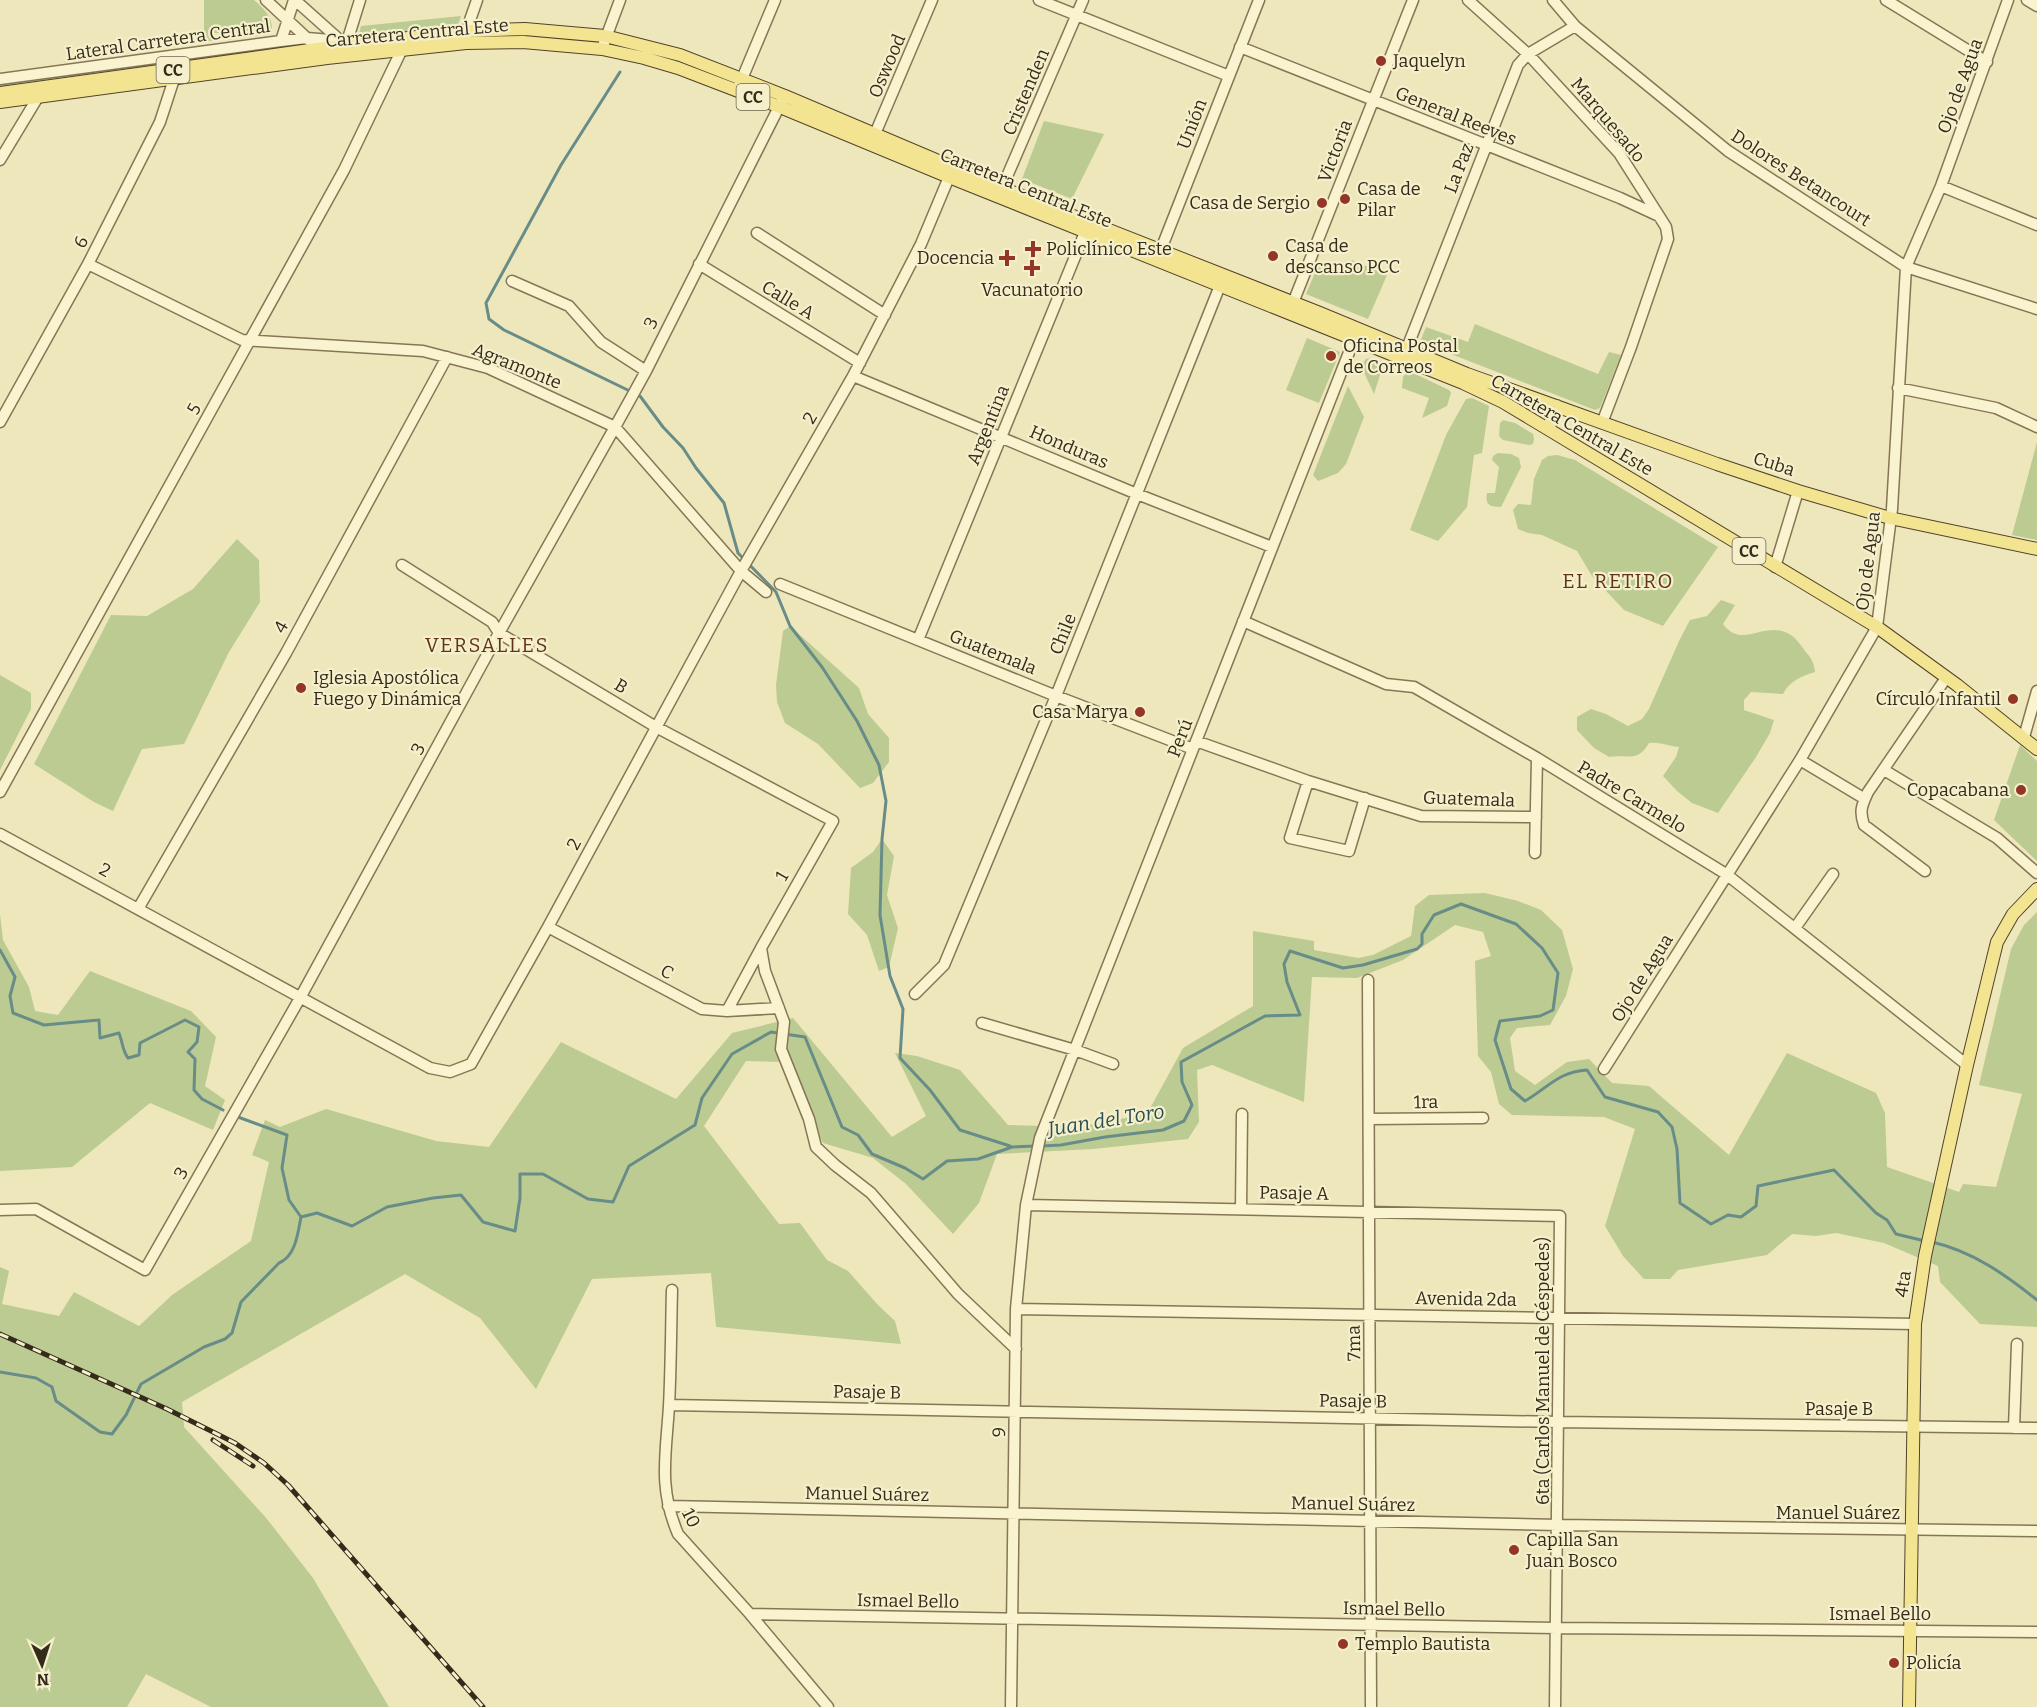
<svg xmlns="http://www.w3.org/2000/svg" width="2037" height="1707" font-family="Bitter,serif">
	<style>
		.green { fill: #bbcb91 }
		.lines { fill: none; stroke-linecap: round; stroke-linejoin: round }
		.stream { stroke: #688c88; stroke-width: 3 }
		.minor-casing { stroke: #857656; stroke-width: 13 }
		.major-casing { stroke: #52432b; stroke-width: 14 }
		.minor { stroke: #f9f3cf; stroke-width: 10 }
		.major { stroke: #f3e492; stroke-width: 12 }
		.rail-casing { stroke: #342b1b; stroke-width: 5 }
		.rail { stroke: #f5f0cb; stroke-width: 3; stroke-dasharray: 9; stroke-linecap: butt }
		.poi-dot { fill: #943626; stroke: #f5f0cb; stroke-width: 2 }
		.labels { text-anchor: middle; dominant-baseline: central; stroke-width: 4.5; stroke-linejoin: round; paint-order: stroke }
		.shield { fill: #f5f0cb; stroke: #6e6650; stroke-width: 1.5 }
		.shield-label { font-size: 16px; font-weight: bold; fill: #342b1b }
		.street-label { font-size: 18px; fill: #342b1b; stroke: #f5f0cb }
		.poi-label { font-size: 18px; fill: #342b1b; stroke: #f5f0cb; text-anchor: start }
		.neighbourhood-label { font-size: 20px; letter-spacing: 1.5px; fill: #61341a; stroke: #f5f0cb }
		.water-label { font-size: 20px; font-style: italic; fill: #2a5054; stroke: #f5f0cb }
	</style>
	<rect width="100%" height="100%" fill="#eee7bc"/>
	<path class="green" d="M204 0H254C264 9 272 16 272 29L268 34 226 40 225 33H213V41H204Z
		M461 16 458 25 358 37 361 26Z
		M299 44 301 47 0 87V83Z
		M1044 121 1104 134 1072 199 1022 179Z
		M1352 260 1387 275 1368 319 1306 294 1320 261 1346 271Z
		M1475 324 1598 374 1609 352 1621 355 1600 408 1595 410 1420 342 1426 327 1468 342Z
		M1307 338 1340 352 1319 403 1286 390Z
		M1371 358 1384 362 1374 394 1361 366 1366 359Z
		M1407 372 1413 373 1449 390 1451 393 1447 406 1422 418 1429 398 1402 388 1403 377Z
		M1348 386 1364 417 1346 464 1338 473 1318 481 1313 475Z
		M1472 398 1489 406 1482 453 1474 455 1467 507 1438 541 1410 530 1446 435 1466 399Z
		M1503 420 1515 423 1533 434 1534 439 1533 444 1529 445 1503 440 1499 436 1500 423Z
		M2037 442V540L2012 535Z
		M1498 453 1511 454 1519 458 1521 467 1501 507C1489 507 1485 505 1487 493H1495L1499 467 1492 460 1493 456Z
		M1557 455 1575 460 1718 547 1663 626 1624 610 1592 576 1577 551 1542 535 1528 533 1518 529 1513 510 1518 504 1531 505 1534 479 1542 460 1548 456Z
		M237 539 259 560 260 602 229 652 184 744 142 749 113 811 94 802 34 764 111 615 147 616 193 589Z
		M1721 600 1735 605 1723 624C1742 650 1764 620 1789 634 1795 637 1801 645 1805 651 1811 658 1814 662 1815 672 1802 676 1789 681 1783 694L1751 692 1744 700V710L1774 720 1770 733 1756 757 1718 813 1692 803 1677 791 1663 776 1676 757 1679 747C1668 746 1660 742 1649 743 1637 763 1629 754 1609 757L1594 748 1577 730V717L1591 709 1606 714 1628 726 1642 719 1649 709 1679 641 1690 620 1707 616Z
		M790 626 859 688 868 714 889 738V762L873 783 860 788 818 744 785 723 777 702 776 685 783 631Z
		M0 675 31 693V709L0 770Z
		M2020 745 2037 761V861L1994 820Z
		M882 839 894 856 887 895 898 928 889 967 879 971 867 935 848 914 851 868 873 852Z
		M1485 893 1518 901 1541 910 1562 930 1573 969 1566 996 1550 1025 1517 1028 1510 1038 1515 1071 1535 1085 1567 1062 1589 1059 1612 1083 1649 1086 1729 1155 1787 1053 1876 1093 1885 1113 1887 1167 1959 1192 1963 1184 1996 1187 2022 1094 1979 1085 2011 949 2024 925 2037 912V1327L1980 1324 1940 1282 1938 1266 1884 1243 1836 1233 1816 1236 1792 1234 1767 1255 1678 1270 1670 1279H1644L1623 1256 1605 1226 1635 1129 1604 1117 1512 1115 1499 1104 1491 1072 1478 1056 1475 961 1491 956 1483 932 1455 925 1403 960 1357 978 1312 977 1304 1102 1212 1065 1197 1070 1199 1122 1188 1139 1093 1149 997 1154 979 1203 953 1234 906 1184 873 1158 823 1143 785 1062 746 1061 704 1126 779 1224 800 1223 827 1260 848 1271 878 1305 895 1321 901 1344 716 1327 711 1273 592 1279 536 1389 480 1318 405 1274 182 1402 184 1427 267 1519 313 1578 389 1707H211L146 1674 127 1707H0V1267L9 1271 2 1304 59 1316 74 1292 139 1326 172 1295 251 1241 269 1162 252 1155 265 1120 280 1127 326 1109 436 1141 489 1147 561 1042 676 1099 732 1033 793 1018 892 1137 926 1116 895 1053 917 1056 960 1070 1008 1125 1077 1127 1147 1114 1183 1048 1253 1006V931L1314 941V950L1358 958 1373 955 1411 936 1415 906 1429 895Z
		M0 914 3 940 29 987 35 1011 58 1015 90 971 191 1011 216 1037 205 1086 225 1100 213 1130 150 1103 72 1167 0 1171Z"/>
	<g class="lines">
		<path class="stream" d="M620 72 561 165 486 303 489 319 504 330 640 396 663 427 683 448 696 468 724 503 738 553 776 592 790 626 822 667 857 721 879 765 886 801 882 839 880 915 890 976 903 1009 900 1058 930 1090 960 1130 1010 1146
			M0 950 15 977 10 996 13 1013 44 1025 99 1020 100 1038 119 1033C123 1043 122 1050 128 1058L139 1055 140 1043 185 1020 199 1027 197 1042 188 1052 195 1059 194 1090 202 1099 223 1110
			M238 1117 287 1135 282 1168 289 1200 301 1217
			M1042 1146 1061 1145 1105 1137 1163 1130 1184 1121 1192 1105 1182 1082 1181 1062 1265 1016 1300 1015 1287 982 1284 964 1290 951 1343 968 1363 965 1417 949 1422 944V934L1434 915 1461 904 1516 924 1542 948 1558 973 1553 1010 1540 1016 1500 1021 1495 1040 1511 1089 1525 1101C1549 1087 1558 1072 1587 1070L1605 1097 1658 1112 1672 1127 1677 1149 1680 1203 1711 1224 1728 1215 1741 1217 1756 1206 1758 1186 1834 1170 1876 1213 1887 1220 1896 1234 1925 1241
			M301 1217 317 1213 352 1226 387 1207 433 1198 461 1195 483 1222 515 1231 520 1198V1174H543L588 1199 613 1202 629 1166 695 1125 702 1098 732 1054 771 1032 805 1037 842 1127 858 1135 872 1154 905 1168 923 1179 947 1161 978 1159 1012 1147 1036 1146
			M1932 1242C1972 1251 2006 1275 2037 1300
			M0 1372 36 1378 52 1387 56 1401 100 1432 112 1434 126 1415 141 1384 204 1347 225 1339 232 1333 241 1302 279 1263C296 1256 298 1232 301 1217"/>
		<defs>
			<path id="minor" d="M266 0 310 41
				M295 0 342 42
				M1039 0 1229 76
				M1468 0 1528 54 1619 153 1666 227 1668 239 1631 347 1602 423
				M1553 0 1575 26 1728 151 1906 267 2037 309
				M1886 0 1987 62
				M2027 0 2037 6
				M466 37 469 23 477 0
				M281 41 294 0
				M604 43 620 0
				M346 45 360 0
				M1240 47 1620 198 1659 216
				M0 79 281 41 307 38 342 41
				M739 86 775 0
				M872 141 932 0
				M0 160 38 97V91
				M1941 186 2037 225
				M999 195 1083 0
				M757 233 885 315
				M1158 257 1259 0
				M88 264 242 340 423 351 488 368 615 427 741 571 766 592
				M699 264 860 363
				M512 281 569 306 601 342 646 371
				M1291 308 1413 0
				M1407 348 1518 65 1528 54 1575 26
				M853 376 1137 494 1272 547
				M1898 388 1996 408 2037 427
				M0 422 88 264 160 122 174 79V71
				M402 565 492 622 499 633 656 727 833 821 761 948 765 971 784 1022 781 1049 809 1119 816 1147 835 1165 871 1193 958 1294 1016 1349
				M1775 567 1798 491
				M780 584 1056 696 1193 749
				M1243 621 1386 684 1414 687 1537 758 1726 874 1967 1065
				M918 640 1088 225
				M2024 737 2037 691
				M1196 741 1308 781 1421 816 1536 817
				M1800 760 1865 799
				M1884 770 1997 838 2037 873
				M1308 781 1290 838 1349 851 1365 798
				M0 792 344 170 405 43
				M0 834 430 1068 450 1072 471 1064 548 927 741 571 853 376 921 244 952 170
				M1535 853 1537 758
				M1925 871 1864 825C1859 811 1862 805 1868 792L1946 678
				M138 909 286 653 447 357
				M548 927 702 1009 727 1011 779 1008
				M1795 928 1833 874
				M1368 980 1371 1707
				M915 994 944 965 1056 696 1223 278
				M727 1011 761 948
				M982 1023 1075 1050 1113 1064
				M1604 1069 1800 760 1877 627 1892 509 1906 267 1941 186 2008 0
				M1369 1119 1483 1118
				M1026 1205 1560 1216 1555 1707
				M1241 1209 1242 1114
				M0 1210 36 1209 145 1270 300 998 499 633 615 427 646 371 783 99
				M672 1290C671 1328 671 1367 669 1406 666 1455 658 1487 678 1534L750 1614 828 1707
				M1016 1309 1915 1324
				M669 1405 1558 1422 2037 1428
				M2014 1428 2017 1344
				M668 1506 1558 1525 2037 1531
				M750 1614 1557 1628 2037 1632
				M1011 1707 1016 1309 1026 1205 1040 1138 1357 332"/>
			<path id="major" d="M0 93 317 49 466 31 525 29 605 36 680 55 785 96 1002 188 1320 313 1467 374 1717 464 1798 491 1890 518 2037 549
				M0 102 327 58 466 43 523 42 602 49 644 58 678 68 780 107 949 177 1463 383 1503 402 1877 627 1957 685 2037 749
				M1548 429 1557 406
				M1909 1707 1915 1324 1925 1256 1967 1065 1997 942 2013 914 2037 889"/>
		</defs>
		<use href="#minor" class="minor-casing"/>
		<use href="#major" class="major-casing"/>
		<use href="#minor" class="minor"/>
		<use href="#major" class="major"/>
		<defs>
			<path id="rail" d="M0 1334 167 1409 235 1443 264 1463 288 1485 483 1707
				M213 1440 253 1466"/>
		</defs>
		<use href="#rail" class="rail-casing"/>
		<use href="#rail" class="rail"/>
	</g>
	<g class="poi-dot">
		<circle cx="1381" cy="61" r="6"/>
		<circle cx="1345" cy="199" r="6"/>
		<circle cx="1322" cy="203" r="6"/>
		<path d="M1030 240h6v6h6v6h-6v6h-6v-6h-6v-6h6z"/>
		<circle cx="1273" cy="256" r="6"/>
		<path d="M1004 249h6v6h6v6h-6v6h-6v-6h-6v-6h6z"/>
		<path d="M1029 259h6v6h6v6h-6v6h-6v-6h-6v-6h6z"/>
		<circle cx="1331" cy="356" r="6"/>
		<circle cx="301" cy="688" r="6"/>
		<circle cx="2013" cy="699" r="6"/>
		<circle cx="1140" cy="712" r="6"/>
		<circle cx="2021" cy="790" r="6"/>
		<circle cx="1514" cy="1550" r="6"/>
		<circle cx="1343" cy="1644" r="6"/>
		<circle cx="1894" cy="1663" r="6"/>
	</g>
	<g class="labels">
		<g class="shield">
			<rect x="156.5" y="57" width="33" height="26" rx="4.5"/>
			<rect x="736.5" y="84" width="33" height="26" rx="4.5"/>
			<rect x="1732.5" y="538" width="33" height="26" rx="4.5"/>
		</g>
		<g class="shield-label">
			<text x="173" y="70">CC</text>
			<text x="753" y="97">CC</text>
			<text x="1749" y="551">CC</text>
		</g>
		<g class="street-label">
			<text transform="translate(417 33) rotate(-5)">Carretera Central Este</text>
			<text transform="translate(168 40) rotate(-8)">Lateral Carretera Central</text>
			<text transform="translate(887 66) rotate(-67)">Oswood</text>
			<text transform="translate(1960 86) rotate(-70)">Ojo de Agua</text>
			<text transform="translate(1026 92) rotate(-67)">Cristenden</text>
			<text transform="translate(1456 116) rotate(22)">General Reeves</text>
			<text transform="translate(1608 120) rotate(50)">Marquesado</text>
			<text transform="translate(1192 124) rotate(-69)">Unión</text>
			<text transform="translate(1335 151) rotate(-69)">Victoria</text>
			<text transform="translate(1459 168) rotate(-69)">La Paz</text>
			<text transform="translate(1801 178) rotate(33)">Dolores Betancourt</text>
			<text transform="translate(1026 188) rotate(22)">Carretera Central Este</text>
			<text transform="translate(81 242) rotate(-63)">6</text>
			<text transform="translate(788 300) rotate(31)">Calle A</text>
			<text transform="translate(651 323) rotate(-63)">3</text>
			<text transform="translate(517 366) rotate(22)">Agramonte</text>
			<text transform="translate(194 409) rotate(-61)">5</text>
			<text transform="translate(810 418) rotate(-60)">2</text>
			<text transform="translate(988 425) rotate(-68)">Argentina</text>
			<text transform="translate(1572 425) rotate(30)">Carretera Central Este</text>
			<text transform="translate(1069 447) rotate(23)">Honduras</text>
			<text transform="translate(1774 464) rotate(18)">Cuba</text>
			<text transform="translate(1868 561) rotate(-83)">Ojo de Agua</text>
			<text transform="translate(281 627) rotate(-61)">4</text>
			<text transform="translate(1063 634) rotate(-68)">Chile</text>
			<text transform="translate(993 652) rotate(22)">Guatemala</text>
			<text transform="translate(621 686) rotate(31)">B</text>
			<text transform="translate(1180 738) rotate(-69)">Perú</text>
			<text transform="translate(418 749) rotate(-62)">3</text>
			<text transform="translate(1632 797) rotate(31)">Padre Carmelo</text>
			<text transform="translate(1469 799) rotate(2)">Guatemala</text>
			<text transform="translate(574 844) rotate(-62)">2</text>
			<text transform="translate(105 870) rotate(28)">2</text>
			<text transform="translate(782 876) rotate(-60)">1</text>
			<text transform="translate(667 972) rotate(28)">C</text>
			<text transform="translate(1642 978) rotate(-58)">Ojo de Agua</text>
			<text transform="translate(1426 1102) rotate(-1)">1ra</text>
			<text transform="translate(181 1173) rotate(-60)">3</text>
			<text transform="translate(1294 1193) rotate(1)">Pasaje A</text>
			<text transform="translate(1903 1284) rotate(-82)">4ta</text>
			<text transform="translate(1466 1299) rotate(1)">Avenida 2da</text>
			<text transform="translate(1354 1343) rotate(-91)">7ma</text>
			<text transform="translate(1543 1371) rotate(-90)">6ta (Carlos Manuel de Céspedes)</text>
			<text transform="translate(867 1392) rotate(1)">Pasaje B</text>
			<text transform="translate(1353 1401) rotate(1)">Pasaje B</text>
			<text x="1839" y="1409">Pasaje B</text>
			<text transform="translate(999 1432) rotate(-89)">9</text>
			<text transform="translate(867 1494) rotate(1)">Manuel Suárez</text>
			<text transform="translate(1353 1504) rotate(1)">Manuel Suárez</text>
			<text x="1838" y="1513">Manuel Suárez</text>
			<text transform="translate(691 1518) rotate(64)">10</text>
			<text transform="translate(908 1601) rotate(1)">Ismael Bello</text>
			<text transform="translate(1394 1609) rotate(1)">Ismael Bello</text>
			<text x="1880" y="1614">Ismael Bello</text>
		</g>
		<g class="poi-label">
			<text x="1393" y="61">Jaquelyn</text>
			<text x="1357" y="189">Casa de<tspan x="1357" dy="21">Pilar</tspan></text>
			<text x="1310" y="203" text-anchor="end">Casa de Sergio</text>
			<text x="1285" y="246">Casa de<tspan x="1285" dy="21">descanso PCC</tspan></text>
			<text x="1046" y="249">Policlínico Este</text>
			<text x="994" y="258" text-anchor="end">Docencia</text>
			<text x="1032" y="290" text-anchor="middle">Vacunatorio</text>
			<text x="1343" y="346">Oficina Postal<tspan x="1343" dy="21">de Correos</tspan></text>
			<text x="313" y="678">Iglesia Apostólica<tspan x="313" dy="21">Fuego y Dinámica</tspan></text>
			<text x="2001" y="699" text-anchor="end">Círculo Infantil</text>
			<text x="1128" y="712" text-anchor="end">Casa Marya</text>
			<text x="2009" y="790" text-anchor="end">Copacabana</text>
			<text x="1526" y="1540">Capilla San<tspan x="1526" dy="21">Juan Bosco</tspan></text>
			<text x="1355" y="1644">Templo Bautista</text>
			<text x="1906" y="1663">Policía</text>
		</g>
		<g class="neighbourhood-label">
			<text x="1618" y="581">EL RETIRO</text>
			<text x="487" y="645">VERSALLES</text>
		</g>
		<g class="water-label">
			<text transform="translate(1106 1120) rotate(-9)">Juan del Toro</text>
		</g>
	</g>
	<g transform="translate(42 1665) rotate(177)" stroke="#f5f0cb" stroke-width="4.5" paint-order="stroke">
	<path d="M0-4.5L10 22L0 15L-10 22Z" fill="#342b1b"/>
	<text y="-9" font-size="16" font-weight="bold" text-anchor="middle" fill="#342b1b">N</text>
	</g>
</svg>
